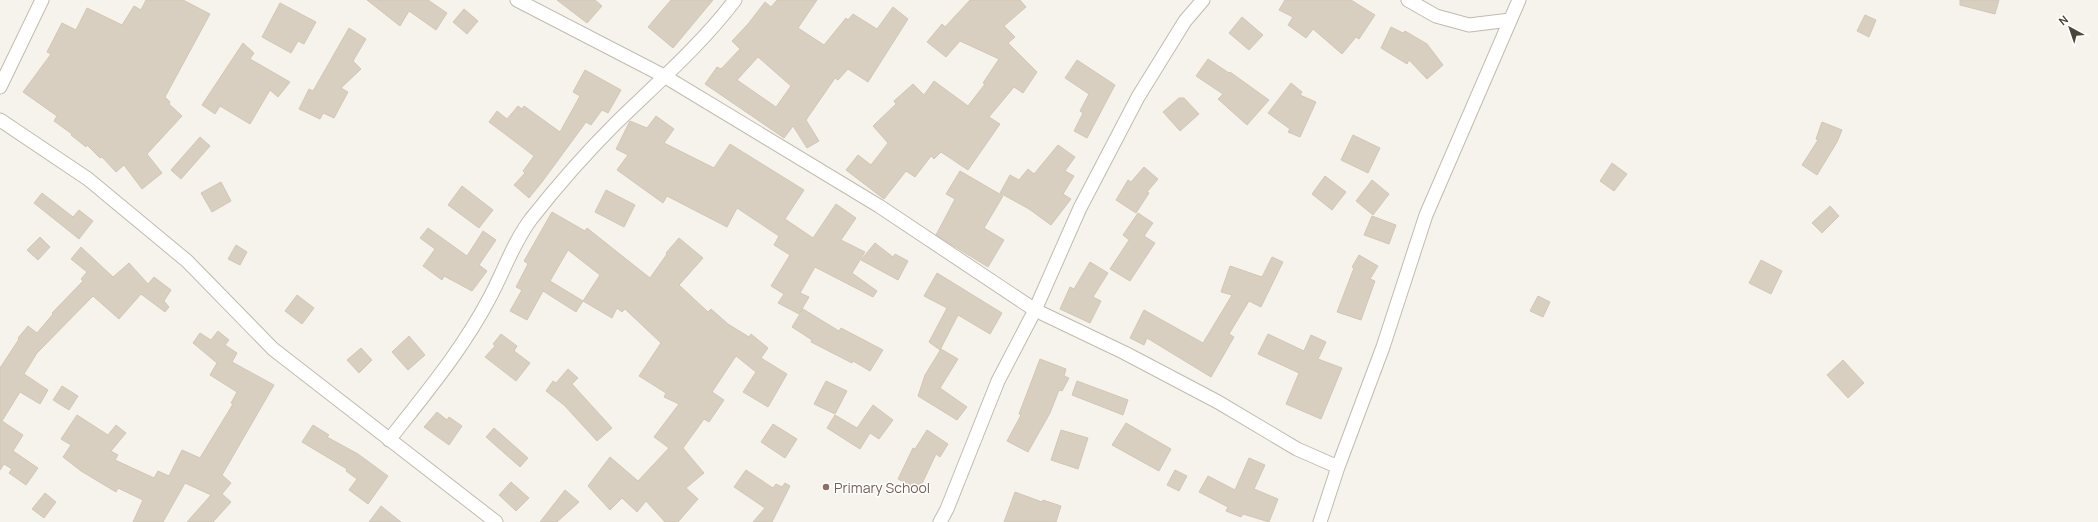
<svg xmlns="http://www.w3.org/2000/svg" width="2098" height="522" font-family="Manrope,sans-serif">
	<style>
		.building { fill: #d8cfc1; stroke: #d3c7b4; fill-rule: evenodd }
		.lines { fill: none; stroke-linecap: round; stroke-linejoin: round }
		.street-casing { stroke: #c2bbae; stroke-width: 15 }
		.street { stroke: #fff; stroke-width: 13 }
		.education-dot { fill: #8d6e63; stroke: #fff; stroke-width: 1.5 }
		.labels { text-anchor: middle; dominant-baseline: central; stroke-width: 3; stroke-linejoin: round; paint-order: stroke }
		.education-label { font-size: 14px; fill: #785e54; stroke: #fff; text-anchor: start }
	</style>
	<rect width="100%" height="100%" fill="#f6f3ec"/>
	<path class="building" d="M146 0H183L210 14 165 97 170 102 169 104 182 116 147 154 162 173 142 189 124 165 116 172 102 157 100 158 87 145 86 147 71 135 72 134 54 121 57 116 23 92 51 54 47 52 62 23 76 30 87 8 122 25 134 6 141 10Z
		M367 0H428L447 13 436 30 409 11 400 26Z
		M557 0H595L602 6 587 23Z
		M671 0H713L673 48 648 27Z
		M777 0H817L798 28 824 45 846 18 848 20 853 14 877 29 893 7 908 19 868 82 848 69 838 80 835 78 806 120 819 141 807 148 793 126 784 138 705 84 717 67 721 69 740 49 732 41 748 24 765 2 771 7ZM758 57 791 86 776 107 737 80Z
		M970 0H1020L1026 7 1004 26 1015 37 1008 43 1037 72 1023 93 1014 87 989 117 1000 124 968 170 941 152 934 159 931 156 915 177 906 171 884 199 846 170 858 155 871 165 888 143 873 126 896 104 894 101 913 84 924 95 934 81 968 106 985 84 983 83 999 59 960 41 946 57 927 42 942 24 945 27Z
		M1285 0H1351L1375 15 1359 39 1356 37 1342 54 1313 29 1306 38 1288 25 1293 17 1279 10Z
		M1960 0H1999L1995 14 1960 5Z
		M280 3 316 22 304 44 298 41 291 53 262 37Z
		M464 9 478 21 467 34 453 22Z
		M1865 15 1876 20 1869 37 1857 31Z
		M1242 17 1263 35 1249 50 1229 33Z
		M1391 27 1403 33 1405 31 1427 44 1443 65 1427 79 1409 60 1407 64 1381 48Z
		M349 28 366 39 353 61 361 69 341 88 348 92 334 118 323 113 320 119 299 109 309 89 313 91Z
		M243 43 254 53 250 59 290 82 278 97 270 90 250 124 220 106 215 114 202 105Z
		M1208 59 1229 73 1230 72 1269 100 1247 125 1218 99 1223 94 1196 76Z
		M1077 60 1115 85 1087 138 1074 131 1083 113 1080 111 1089 94 1065 78Z
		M585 70 621 90 608 113 602 110 591 125 586 122 542 182 529 198 514 185 525 173 523 171 534 156 489 122 497 111 507 119 518 106 522 109 524 106 560 132 580 96 573 92Z
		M1291 83 1302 92 1300 95 1316 102 1300 137 1288 132 1290 129 1268 113Z
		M1179 98H1184L1199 114 1180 131 1163 112Z
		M656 116 674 129 664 143 714 168 730 144 804 190 785 219 813 238 836 204 856 218 841 240 865 252 852 273 877 291 873 297 815 267 800 293 809 297 799 314 778 303 784 294 771 286 790 255 774 245 779 236 737 208 727 227 667 196 663 203 617 170 628 155 616 149 630 121 647 128Z
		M1822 122 1842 130 1837 142 1817 175 1802 165 1818 140 1816 139Z
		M1353 135 1380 148 1368 173 1341 160Z
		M200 137 210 146 181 179 171 170Z
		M1058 145 1075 157 1065 171 1074 176 1063 194 1071 199 1051 225 1029 209 1000 193 1010 175 1019 180 1028 169 1034 174Z
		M1612 163 1627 174 1614 191 1600 181Z
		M1144 167 1158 179 1147 192 1149 193 1136 213 1116 200 1128 180 1131 182Z
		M960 171 1003 196 984 228 1004 240 988 267 936 235 955 199 946 194Z
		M1325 176 1346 192 1332 210 1312 194Z
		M1372 180 1389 194 1373 215 1356 201Z
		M221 182 231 201 212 212 201 193Z
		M462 186 493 210 479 228 448 205Z
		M606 190 635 205 624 227 595 212Z
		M42 193 73 217 79 210 93 221 79 239 34 203Z
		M1830 206 1839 216 1822 233 1812 223Z
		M552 212 585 231 587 228 650 278 667 254 666 253 679 238 703 258 679 285 708 312 711 309 728 324 749 337 751 334 768 348 761 358 787 374 768 407 743 392 756 372 736 356 712 392 724 400 709 422 704 419 683 448 704 473 686 488 698 499 678 522H665L646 501 637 512 622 498 610 510 588 486 610 457 638 481 669 448 654 437 679 404 664 397 666 393 639 376 661 343 625 309 622 312 617 308 612 318 583 301 600 275 568 250 550 281 583 301 576 312 543 291 527 320 510 311 522 290 516 287 528 264 524 261Z
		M1138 213 1153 223 1144 236 1155 243 1130 281 1110 269 1129 240 1123 235Z
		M1372 216 1396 225 1389 244 1364 235Z
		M428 228 467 256 483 231 496 240 479 265 487 271 472 291 444 276 442 280 423 266 435 249 420 238Z
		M40 237 50 247 38 260 27 250Z
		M875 243 893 257 895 254 908 261 898 280 861 260Z
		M236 245 247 252 240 265 228 259Z
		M81 247 113 277 129 263 148 284 154 277 171 290 164 301 169 307 165 312 141 294 119 319 93 296 37 353 24 374 48 390 40 404 20 392 2 421 23 435 13 451 38 468 26 485 9 473 12 469 4 464 0 470V368L19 339 18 338 28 326 37 333 53 314 52 313 83 281 81 279 87 272 71 259Z
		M1359 255 1378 266 1370 279 1375 281 1361 320 1337 312 1354 268 1352 267Z
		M1272 257 1283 262 1261 307 1249 301 1229 334 1234 337 1211 377 1147 338 1144 345 1130 338 1144 310 1203 343 1232 295 1221 292 1230 266 1262 277Z
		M1761 260 1782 271 1771 294 1749 283Z
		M1090 262 1108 273 1093 297 1101 301 1090 323 1060 309 1070 287 1074 289Z
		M937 273 1002 313 990 334 958 315 940 350 929 342 947 308 924 296Z
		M297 295 314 308 302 324 285 311Z
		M1538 296 1550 302 1543 317 1530 311Z
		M803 309 839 331 841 328 883 350 870 371 853 361 852 363 811 342 812 340 792 327Z
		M218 331 229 340 225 345 237 353 232 362 274 385 222 475 231 483 222 494 231 502 213 522H187L211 495 185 483 163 522H133L143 500 118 488 116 492 81 471 63 457 71 445 61 439 77 415 108 435 116 425 126 433 111 451 118 455 115 460 154 478 158 471 169 476 182 450 200 458 233 404 231 403 237 392 210 375 217 363 193 343 200 333 211 340Z
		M501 334 517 346 514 351 530 363 516 381 485 357 495 346 493 344Z
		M1268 334 1304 351 1311 335 1326 342 1318 359 1342 368 1321 419 1286 404 1299 373 1258 354Z
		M409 336 425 355 408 370 392 352Z
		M361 348 372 360 359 373 347 360Z
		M941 349 958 359 940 388 967 407 957 420 918 396 925 375Z
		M1040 359 1066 369 1064 376 1069 378 1062 391 1059 390 1050 413 1028 452 1007 441 1021 415 1019 414Z
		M1843 360 1864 383 1848 398 1827 375Z
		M568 369 578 378 572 384 612 428 597 441 564 405 546 391 553 381 556 383Z
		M826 381 847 391 835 414 814 404Z
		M1077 381 1128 400 1123 415 1072 395Z
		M62 386 78 396 69 410 53 400Z
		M873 405 893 420 879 439 870 433 860 449 827 428 835 415 857 428Z
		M437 412 447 420 449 417 462 426 449 445 424 427Z
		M1126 423 1171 449 1159 471 1112 445Z
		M773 424 797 439 785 458 761 442Z
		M313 425 329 435 327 437 358 454 388 476 368 504 349 490 357 479 346 471 347 469 302 442Z
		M494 428 528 458 520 467 486 437Z
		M927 430 948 444 940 457 936 454 919 490 898 479 913 448 915 449Z
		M1061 430 1088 438 1078 469 1051 460Z
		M1249 458 1265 465 1254 489 1278 499 1269 522 1243 514 1241 517 1226 511 1228 507 1199 492 1208 476 1235 490Z
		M746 470 773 488 776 484 782 487 785 483 790 486 772 522H753L765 508 734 487Z
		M1175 470 1187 476 1179 491 1167 485Z
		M511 482 529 498 516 511 499 495Z
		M565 490 579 502 557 522H540Z
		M1015 492 1042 502 1043 500 1061 506 1056 522H1004Z
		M45 493 56 502 44 518 32 509Z
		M381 506 401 522H369Z"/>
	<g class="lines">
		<defs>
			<path id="street" d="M517 0 664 76 879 206 1035 310 1125 353 1218 402 1297 449 1338 467
				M1408 0 1436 16 1469 25 1510 20
				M0 87 42 0
				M0 120 88 179 187 261 273 349 496 522
				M389 440C425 394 463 349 490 297 504 271 513 243 531 219 557 186 585 154 615 124 656 84 700 46 735 0
				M940 522 947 509 998 381 1035 310 1080 208 1138 97 1185 21 1203 0
				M1320 522 1338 467 1383 347 1426 215 1519 0"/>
		</defs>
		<use href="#street" class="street-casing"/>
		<use href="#street" class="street"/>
	</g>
	<circle class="education-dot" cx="826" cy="487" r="4"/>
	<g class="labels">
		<g class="education-label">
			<text x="834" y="487">Primary School</text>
		</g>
	</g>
	<g transform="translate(2070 28) rotate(320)" stroke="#ffffff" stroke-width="3" paint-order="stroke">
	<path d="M0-3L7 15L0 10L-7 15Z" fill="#4b4439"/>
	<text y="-6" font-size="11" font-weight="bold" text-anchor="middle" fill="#4b4439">N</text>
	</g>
</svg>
